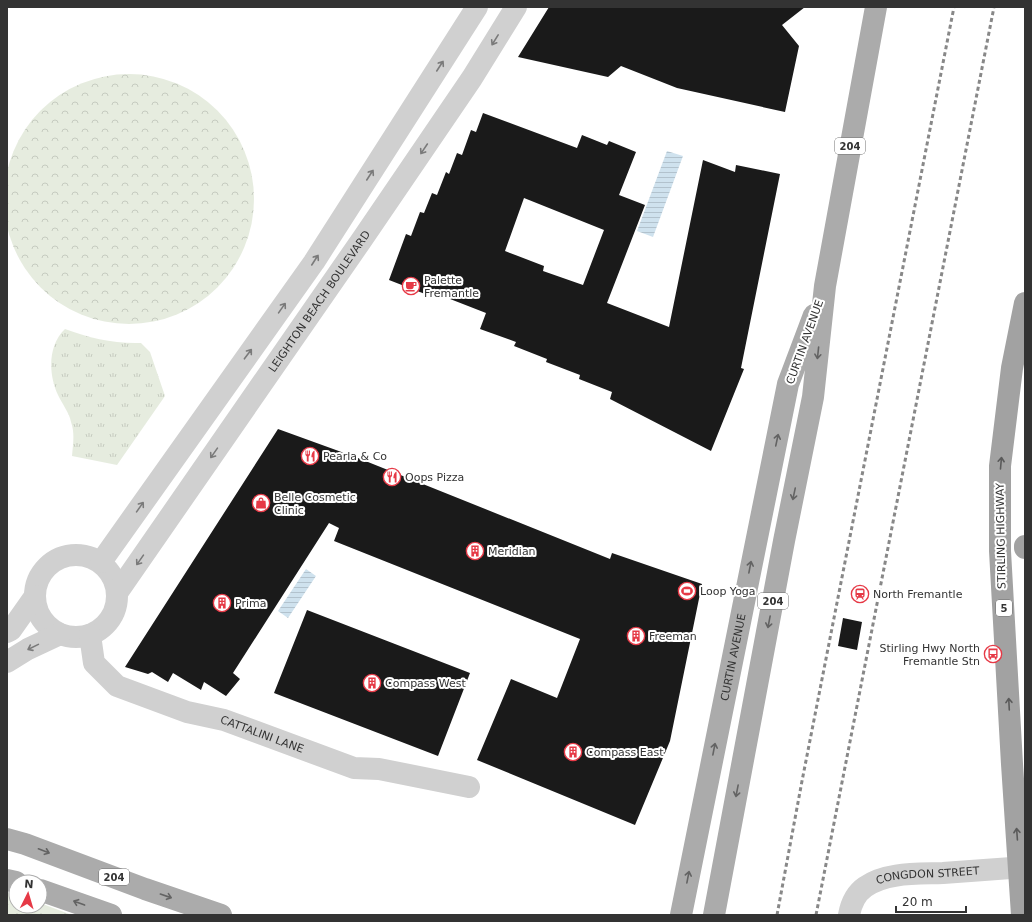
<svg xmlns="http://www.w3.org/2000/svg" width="1032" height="922" font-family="'DejaVu Sans',sans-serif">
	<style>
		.grass { fill: url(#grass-tufts) }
		.forest { fill: url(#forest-crowns) }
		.water { fill: url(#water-rules) }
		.building { fill: #1a1a1a; fill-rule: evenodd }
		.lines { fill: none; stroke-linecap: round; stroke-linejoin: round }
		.minor { stroke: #d0d0d0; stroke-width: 22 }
		.primary { stroke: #ababab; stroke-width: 22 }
		.trunk { stroke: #a2a2a2; stroke-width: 22 }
		.rail { stroke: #888; stroke-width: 3; stroke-dasharray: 4 3; stroke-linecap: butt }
		.oneway { stroke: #7a7a7a }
		.oneway2 { stroke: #636363 }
		.oneway3 { stroke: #5a5a5a }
		.labels { text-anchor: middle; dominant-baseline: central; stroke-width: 4; stroke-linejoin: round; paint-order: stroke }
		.shield { fill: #fff; stroke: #707070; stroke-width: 1 }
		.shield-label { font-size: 10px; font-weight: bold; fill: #333 }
		.poi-label { font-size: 11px; fill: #333; stroke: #fff; text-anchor: start }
		.street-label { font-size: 11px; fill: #333; stroke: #fff }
	</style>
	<defs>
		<pattern id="grass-tufts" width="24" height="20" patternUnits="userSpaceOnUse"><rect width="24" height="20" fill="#e6ecdf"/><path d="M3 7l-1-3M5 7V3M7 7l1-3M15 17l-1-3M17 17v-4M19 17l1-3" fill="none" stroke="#c6cbc0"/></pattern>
		<pattern id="forest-crowns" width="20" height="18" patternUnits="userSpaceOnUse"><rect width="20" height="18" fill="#e6ecdf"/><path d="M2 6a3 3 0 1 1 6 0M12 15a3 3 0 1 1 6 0" fill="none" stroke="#c6cbc0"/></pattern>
		<pattern id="water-rules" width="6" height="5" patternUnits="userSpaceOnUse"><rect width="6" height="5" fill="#cfe2ee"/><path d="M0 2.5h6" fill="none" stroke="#b2c2cd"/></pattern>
	</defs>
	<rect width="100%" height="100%" fill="#fff"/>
	<path class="grass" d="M65 329C90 338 114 344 141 343L150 352 165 396 117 465 72 456C73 444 75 433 71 422 69 412 62 404 58 395 48 374 48 345 65 329Z
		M7 892 16 895V906H40V903L72 915H7Z"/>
	<path class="forest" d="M4 199a125 125 0 1 1 250 0a125 125 0 1 1-250 0Z"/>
	<path class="water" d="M667 151 683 156 653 237 637 231Z
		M306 569 316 576 288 618 278 611Z"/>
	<path class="building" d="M549 7H805L782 25 799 46 785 112 677 88 621 66 608 77 518 57Z
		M483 113 577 148 582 135 607 145 609 141 636 152 619 195 645 205 607 303 669 327 703 160 735 172 736 165 780 174 741 368 744 369 711 451 610 399 612 392 579 379 580 375 546 362 547 359 514 346 516 342 480 329 486 313 427 290 425 294 389 280 406 234 411 236 420 212 424 213 432 193 437 195 446 172 449 174 457 153 462 155 471 130 476 132ZM524 198 604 230 583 285 543 271 544 266 505 251Z
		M278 429 358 458 610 559 612 553 702 584 670 741 635 825 477 760 511 679 557 698 580 639 334 541 339 528 329 523 233 673 240 679 226 696 204 682 201 690 173 673 168 682 152 672 148 674 125 667Z
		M307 610 470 673 438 756 274 693Z
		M843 618 862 622 857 650 838 646Z"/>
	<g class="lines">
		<g class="minor">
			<circle cx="76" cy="596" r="41"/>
			<path d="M101 562 314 262 477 7"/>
			<path id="s1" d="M117 593 363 238 472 78 516 7"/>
			<path d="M7 632 11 630 35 596"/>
			<path id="s2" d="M90 635 94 663 117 686 187 712 224 720 354 768 379 769 469 787"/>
			<path d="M7 662 28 649 60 634"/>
			<path id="s3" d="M849 915C851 904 855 894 865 887 886 872 918 874 943 873 970 871 998 869 1025 867"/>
		</g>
		<g class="primary">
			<path d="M7 839 25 844 145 889 221 915"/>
			<path d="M7 880 16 882"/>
			<path d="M40 890 111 915"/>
			<path id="s4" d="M681 915 788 384 814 315"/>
			<path d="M714 915 784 541 813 397 825 286 876 7"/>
		</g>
		<path class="trunk" d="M1025 546V548
			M1022 915 1012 764 1000 551V466L1012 368 1025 303"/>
		<path class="rail" d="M777 915 802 781 954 7
			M816 915 994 7"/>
	</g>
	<defs><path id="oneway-shaft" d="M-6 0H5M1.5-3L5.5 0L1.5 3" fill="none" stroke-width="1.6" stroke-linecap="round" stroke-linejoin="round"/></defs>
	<g class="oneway">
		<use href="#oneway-shaft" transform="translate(495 40) rotate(122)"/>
		<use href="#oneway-shaft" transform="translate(440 66) rotate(-57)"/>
		<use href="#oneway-shaft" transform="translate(424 149) rotate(124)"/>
		<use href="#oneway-shaft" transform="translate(370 175) rotate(-57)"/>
		<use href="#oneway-shaft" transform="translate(315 260) rotate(-57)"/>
		<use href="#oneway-shaft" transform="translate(282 308) rotate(-55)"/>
		<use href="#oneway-shaft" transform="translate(248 354) rotate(-53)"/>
		<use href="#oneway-shaft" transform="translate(214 453) rotate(125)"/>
		<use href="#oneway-shaft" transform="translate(140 507) rotate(-55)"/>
		<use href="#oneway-shaft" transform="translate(140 560) rotate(125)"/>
		<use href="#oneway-shaft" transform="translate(33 647) rotate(154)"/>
	</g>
	<g class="oneway2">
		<use href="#oneway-shaft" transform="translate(818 353) rotate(96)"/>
		<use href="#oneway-shaft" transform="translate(777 440) rotate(-78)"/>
		<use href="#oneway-shaft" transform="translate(794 494) rotate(102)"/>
		<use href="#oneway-shaft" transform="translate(750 567) rotate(-79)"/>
		<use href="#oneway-shaft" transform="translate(769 622) rotate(101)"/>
		<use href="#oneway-shaft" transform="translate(714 749) rotate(-79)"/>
		<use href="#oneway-shaft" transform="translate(737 791) rotate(101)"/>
		<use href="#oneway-shaft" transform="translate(44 851) rotate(21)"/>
		<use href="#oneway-shaft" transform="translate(688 877) rotate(-79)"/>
		<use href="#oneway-shaft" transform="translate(166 896) rotate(19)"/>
		<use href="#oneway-shaft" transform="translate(79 903) rotate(-160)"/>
	</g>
	<g class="oneway3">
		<use href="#oneway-shaft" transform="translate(1001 463) rotate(-85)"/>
		<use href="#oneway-shaft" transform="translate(1009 704) rotate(-93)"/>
		<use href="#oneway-shaft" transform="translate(1017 834) rotate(-94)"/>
	</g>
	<defs>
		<symbol id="cafe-ring" viewBox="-11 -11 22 22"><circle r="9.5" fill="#fff" stroke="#e63946" stroke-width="1.5"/><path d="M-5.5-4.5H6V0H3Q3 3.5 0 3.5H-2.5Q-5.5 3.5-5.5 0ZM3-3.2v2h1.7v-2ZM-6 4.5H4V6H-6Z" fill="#e63946"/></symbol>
		<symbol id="restaurant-ring" viewBox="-11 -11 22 22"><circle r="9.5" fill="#fff" stroke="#e63946" stroke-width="1.5"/><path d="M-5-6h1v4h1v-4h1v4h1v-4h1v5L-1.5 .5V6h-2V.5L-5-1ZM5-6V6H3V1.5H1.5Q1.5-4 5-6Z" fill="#e63946"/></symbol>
		<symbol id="shop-ring" viewBox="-11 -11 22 22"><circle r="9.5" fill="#fff" stroke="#e63946" stroke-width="1.5"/><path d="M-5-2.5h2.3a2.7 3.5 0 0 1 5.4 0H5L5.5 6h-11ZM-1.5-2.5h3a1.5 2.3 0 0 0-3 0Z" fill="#e63946"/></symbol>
		<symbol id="building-ring" viewBox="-11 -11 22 22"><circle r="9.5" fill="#fff" stroke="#e63946" stroke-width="1.5"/><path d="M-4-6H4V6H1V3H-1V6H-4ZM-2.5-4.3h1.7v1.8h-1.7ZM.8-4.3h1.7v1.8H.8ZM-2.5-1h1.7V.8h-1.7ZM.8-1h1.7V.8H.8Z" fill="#e63946"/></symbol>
		<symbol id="stadium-ring" viewBox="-11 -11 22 22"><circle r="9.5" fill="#fff" stroke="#e63946" stroke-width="1.5"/><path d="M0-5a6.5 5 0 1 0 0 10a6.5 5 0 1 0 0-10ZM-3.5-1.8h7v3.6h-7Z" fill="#e63946"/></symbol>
		<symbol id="station-ring" viewBox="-11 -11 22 22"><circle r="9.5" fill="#fff" stroke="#e63946" stroke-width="1.5"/><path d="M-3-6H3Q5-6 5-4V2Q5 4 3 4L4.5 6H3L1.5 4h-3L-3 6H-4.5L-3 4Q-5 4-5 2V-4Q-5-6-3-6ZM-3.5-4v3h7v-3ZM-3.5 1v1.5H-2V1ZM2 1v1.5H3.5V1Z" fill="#e63946"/></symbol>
		<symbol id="bus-ring" viewBox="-11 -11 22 22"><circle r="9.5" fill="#fff" stroke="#e63946" stroke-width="1.5"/><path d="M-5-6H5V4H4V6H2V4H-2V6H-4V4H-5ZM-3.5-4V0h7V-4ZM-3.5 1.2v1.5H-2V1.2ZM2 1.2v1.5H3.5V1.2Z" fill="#e63946"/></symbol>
	</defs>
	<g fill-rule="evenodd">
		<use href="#cafe-ring" x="401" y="276" width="20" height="20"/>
		<use href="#restaurant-ring" x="300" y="446" width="20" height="20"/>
		<use href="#restaurant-ring" x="382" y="467" width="20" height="20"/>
		<use href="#shop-ring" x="251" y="493" width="20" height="20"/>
		<use href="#building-ring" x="465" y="541" width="20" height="20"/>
		<use href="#stadium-ring" x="677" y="581" width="20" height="20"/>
		<use href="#station-ring" x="850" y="584" width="20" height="20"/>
		<use href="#building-ring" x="212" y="593" width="20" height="20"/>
		<use href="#building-ring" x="626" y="626" width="20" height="20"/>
		<use href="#bus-ring" x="983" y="644" width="20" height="20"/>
		<use href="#building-ring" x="362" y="673" width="20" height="20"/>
		<use href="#building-ring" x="563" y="742" width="20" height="20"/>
	</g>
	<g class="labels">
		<g class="shield">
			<rect x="835" y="138" width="30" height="16" rx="3"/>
			<rect x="758" y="593" width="30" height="16" rx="3"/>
			<rect x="996" y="600" width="16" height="16" rx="3"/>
			<rect x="99" y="869" width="30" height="16" rx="3"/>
		</g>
		<g class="shield-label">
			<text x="850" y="146">204</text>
			<text x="773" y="601">204</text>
			<text x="1004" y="608">5</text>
			<text x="114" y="877">204</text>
		</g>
		<g class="poi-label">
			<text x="424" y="280">Palette<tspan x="424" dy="13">Fremantle</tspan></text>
			<text x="323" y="456">Pearla &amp; Co</text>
			<text x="405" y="477">Oops Pizza</text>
			<text x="274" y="497">Belle Cosmetic<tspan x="274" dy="13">Clinic</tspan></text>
			<text x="488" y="551">Meridian</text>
			<text x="700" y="591">Loop Yoga</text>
			<text x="873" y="594">North Fremantle</text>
			<text x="235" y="603">Prima</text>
			<text x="649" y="636">Freeman</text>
			<text x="980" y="648" text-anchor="end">Stirling Hwy North<tspan x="980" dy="13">Fremantle Stn</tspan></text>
			<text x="385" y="683">Compass West</text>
			<text x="586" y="752">Compass East</text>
		</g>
		<g class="street-label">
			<text stroke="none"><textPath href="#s1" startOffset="355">LEIGHTON BEACH BOULEVARD</textPath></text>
			<text transform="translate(805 342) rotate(-70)">CURTIN AVENUE</text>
			<text transform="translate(1001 536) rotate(-91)">STIRLING HIGHWAY</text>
			<text stroke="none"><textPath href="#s4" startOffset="263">CURTIN AVENUE</textPath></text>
			<text stroke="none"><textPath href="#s2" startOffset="214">CATTALINI LANE</textPath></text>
			<text stroke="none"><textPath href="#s3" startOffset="98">CONGDON STREET</textPath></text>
		</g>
	</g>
	<rect width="1032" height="922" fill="none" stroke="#333333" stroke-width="16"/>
	<g transform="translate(28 894) rotate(5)"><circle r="19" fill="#ffffff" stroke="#adadad"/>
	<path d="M0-3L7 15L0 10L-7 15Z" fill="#e63946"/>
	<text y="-6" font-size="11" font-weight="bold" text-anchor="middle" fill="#333333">N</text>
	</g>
	<path d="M896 906v6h70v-6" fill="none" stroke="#333333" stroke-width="2"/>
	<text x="902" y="906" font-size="12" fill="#333333" stroke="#ffffff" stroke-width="3" paint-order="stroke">20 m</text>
</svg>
